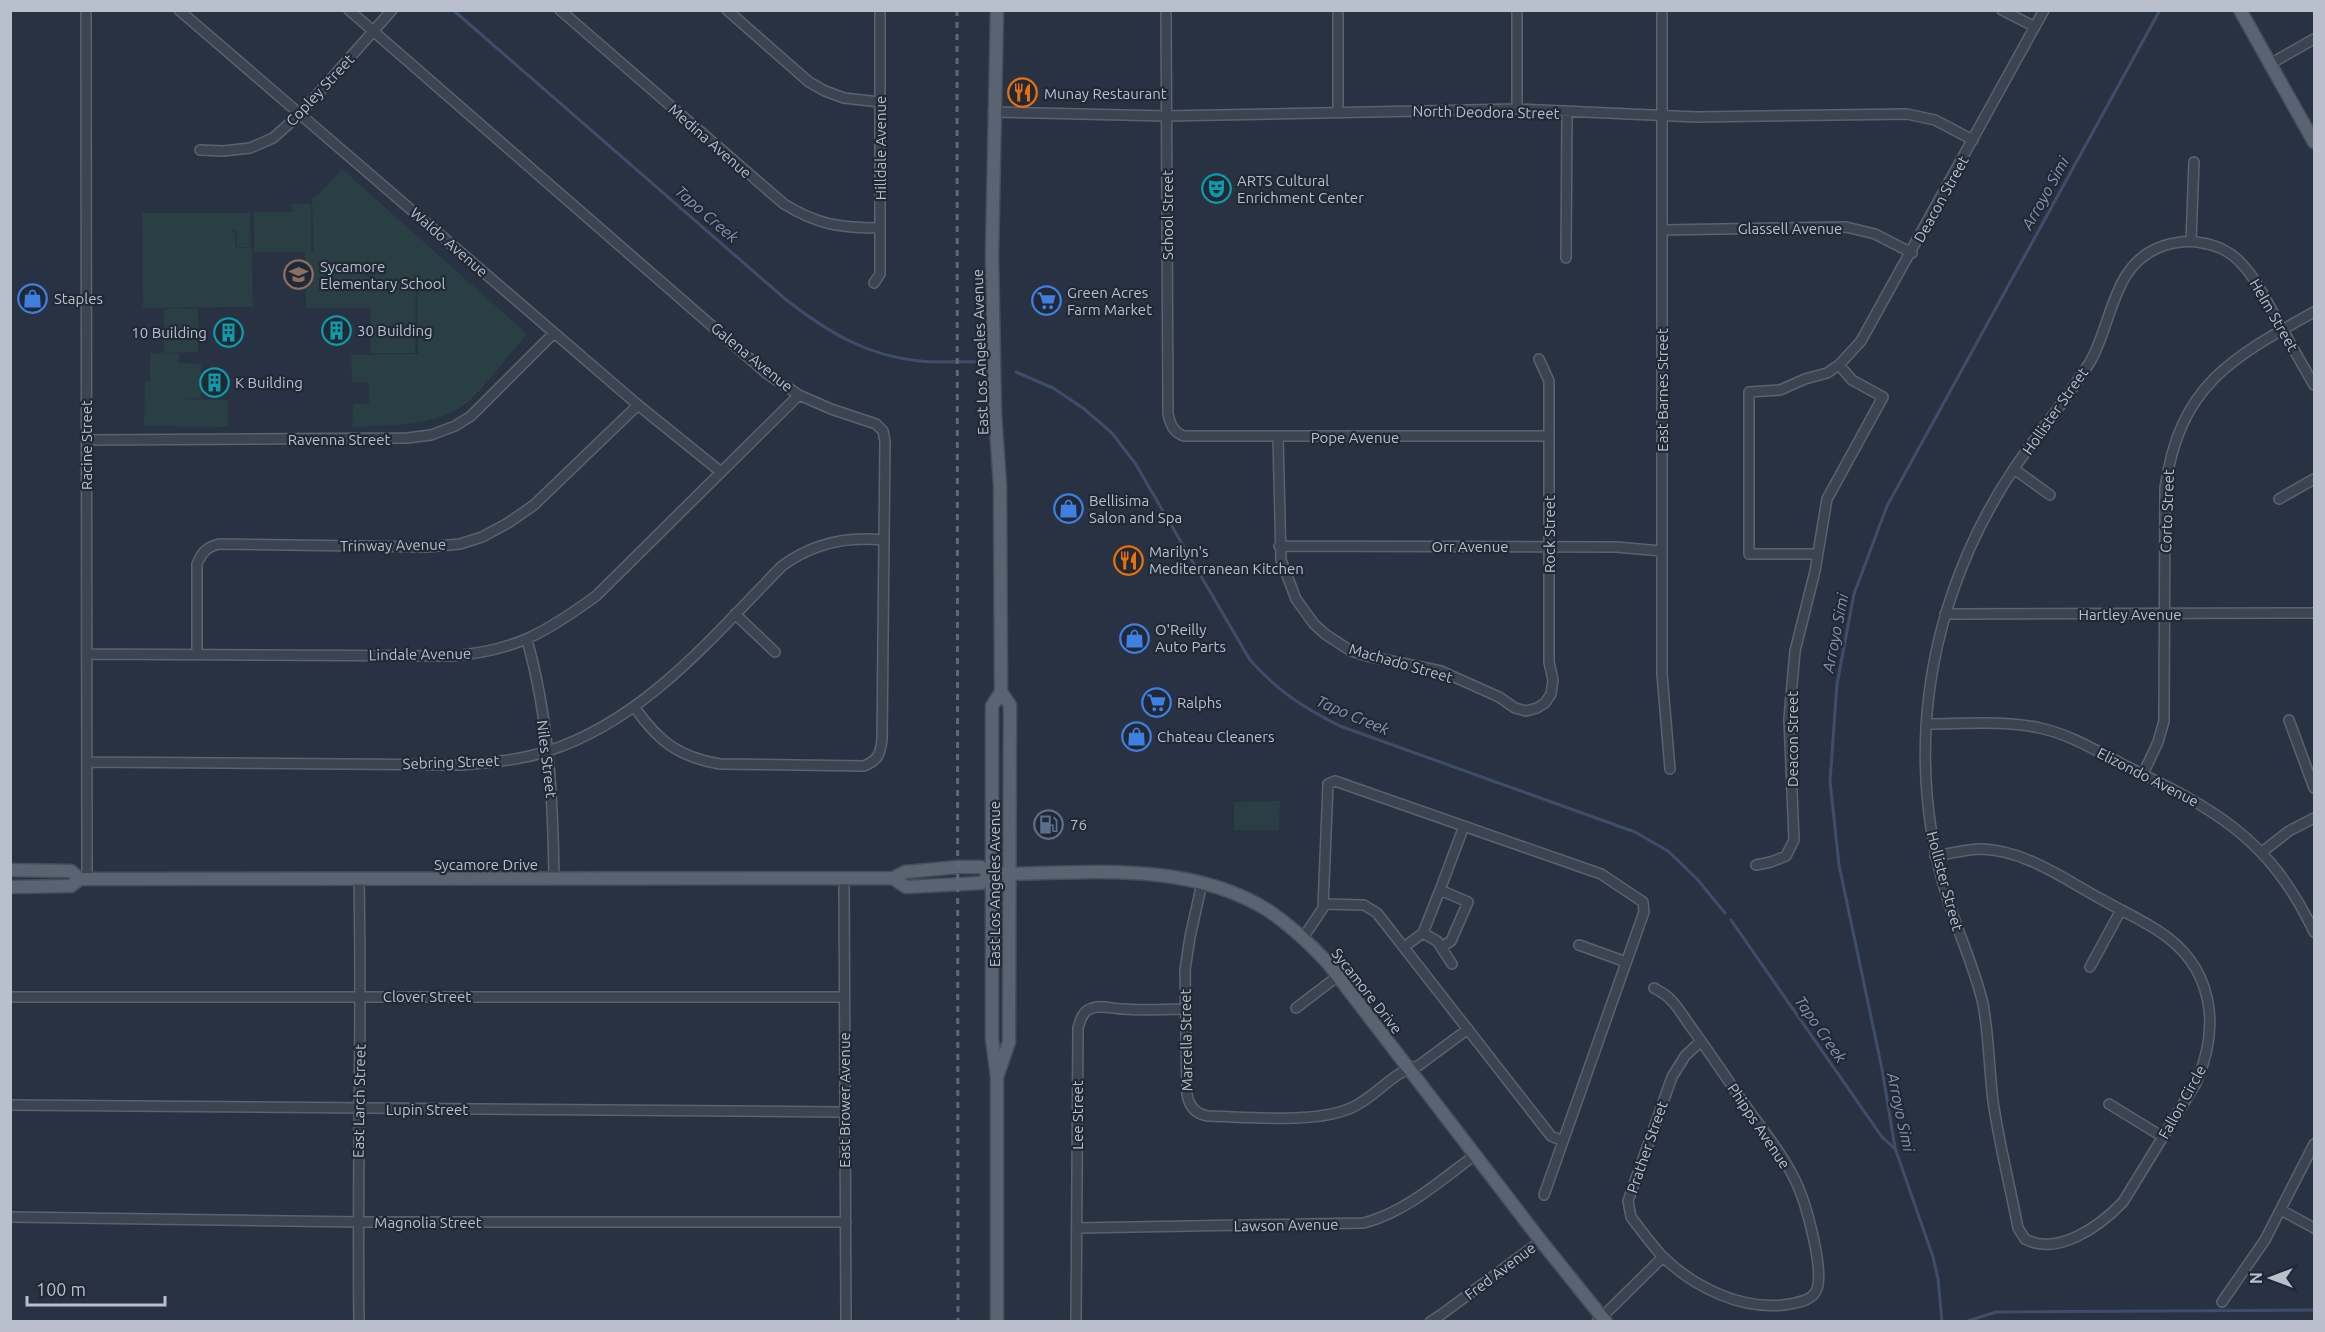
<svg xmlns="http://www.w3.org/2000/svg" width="2325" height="1332" font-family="Ubuntu,sans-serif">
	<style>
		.green { fill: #2a3f43 }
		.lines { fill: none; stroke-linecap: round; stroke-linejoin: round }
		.stream { stroke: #3e4e6a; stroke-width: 3 }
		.minor-casing { stroke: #5a626f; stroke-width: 12 }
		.major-casing { stroke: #464d5b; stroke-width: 15 }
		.minor { stroke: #3c4452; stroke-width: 9 }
		.major { stroke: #5a6372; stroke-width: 12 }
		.rail { stroke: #5e6878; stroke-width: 3; stroke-dasharray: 6 6; stroke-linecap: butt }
		.labels { text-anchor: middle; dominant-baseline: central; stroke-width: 4.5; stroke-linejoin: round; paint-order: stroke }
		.street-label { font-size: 15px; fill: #b9bfcc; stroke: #212937 }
		.poi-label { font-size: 15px; fill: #b9bfcc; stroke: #212937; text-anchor: start }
		.water-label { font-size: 16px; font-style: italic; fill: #8294b2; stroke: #212937 }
	</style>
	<rect width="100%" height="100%" fill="#283242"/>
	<path class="green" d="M342 169 527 334C508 356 490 381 469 401 440 427 389 425 352 427L353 404H369V382H352L351 355 418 354 417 281H372V275H364L371 277 372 282H416L415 353H371V308H306L305 252H254V212H292V204H311V252H314L312 198 320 193Z
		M142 213H250L251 247H237V230H232L231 231 235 232 236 248H252L253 307 143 308Z
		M164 309H198V352L164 353Z
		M150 353 179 354V363L201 364V398L178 399 228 400V427L144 426 145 381H150Z
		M1280 801 1279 830H1234V802Z"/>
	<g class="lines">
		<path class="stream" d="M453 10 784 298C826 331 866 356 920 361 940 363 960 361 980 362
			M1016 372 1053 388 1083 408 1112 433 1135 463 1250 660C1278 691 1302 707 1340 726L1635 832 1668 851 1697 879 1725 913
			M1731 920 1882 1137 1894 1148
			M1942 1322 1938 1279 1933 1257 1895 1148 1882 1069 1839 865 1830 781 1837 684 1854 594 1887 506 2160 10
			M1965 1322 1996 1312 2314 1310"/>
		<defs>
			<path id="minor" d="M86 10 87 879
				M179 10 638 405 721 472
				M349 10 766 373 799 395 831 409 876 424 883 431 885 441 882 740C880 755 878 760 864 766L720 764C679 757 659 742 635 708
				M560 10 784 204C818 225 841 228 880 228
				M727 10 809 82 825 91 844 98 880 102
				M1166 10 1168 413C1170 424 1173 432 1184 436H1549
				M1517 10V109
				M1662 10V674L1670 769
				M2002 10 2035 27
				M2270 64 2314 39
				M993 112 1166 116 1517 109 1696 117 1907 114 1935 120 1973 140
				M1338 112V10
				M200 150 223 151 250 148 273 138 300 114 392 10
				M1662 230 1846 227 1875 234 1912 253
				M2191 241 2194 162
				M1566 258 1567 113
				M874 283 880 274V10
				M1278 437 1281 560 1296 599 1314 624 1325 634 1351 651 1367 656 1441 671 1499 697 1515 708 1526 711 1537 708 1545 703 1551 694 1553 680 1549 662V381L1539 359
				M86 440 407 438 431 435 455 426 471 416 554 333
				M2014 469 2050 495
				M2279 499 2314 479
				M1279 546 1616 547 1662 551
				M1817 554H1749V392L1780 390 1805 379 1827 373 1839 365 1861 341 2044 10
				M735 614 775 652
				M1945 614 2314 613
				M527 640C549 718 553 799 554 879
				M88 654 451 656C515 651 545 633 596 596L799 395
				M197 654V564C202 552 207 547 219 544L427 547 460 544 482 537 508 523 534 505 638 405
				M2289 720 2314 788
				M1926 724C1963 724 2004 720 2040 728 2069 734 2097 751 2124 765 2214 809 2269 837 2314 932
				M88 762 462 765C491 763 521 760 548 751 645 720 713 636 782 566 812 544 846 536 882 540
				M2143 774 2158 742 2164 721 2165 488C2180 385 2231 358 2314 312
				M2262 852 2289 831 2314 818
				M1935 856C1950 854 1966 849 1981 849 2025 850 2064 879 2101 899 2120 910 2140 919 2157 930 2214 966 2221 1026 2196 1083L2123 1202C2101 1225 2058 1257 2025 1239L2018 1228C2010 1186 1999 1143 1993 1101 1989 1069 1989 1036 1983 1004 1975 969 1959 935 1948 900 1930 844 1923 786 1926 728 1931 635 1963 544 2015 467 2039 432 2068 398 2090 362 2113 322 2112 263 2163 246 2176 242 2189 240 2202 243 2216 245 2231 252 2241 263 2255 277 2263 295 2273 312 2286 336 2300 361 2314 385
				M1756 865 1771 862 1786 856 1794 840 1789 719 1795 651 1815 571 1827 499 1883 397 1852 380 1839 365
				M844 878 846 1322
				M359 880C362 1027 357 1174 359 1322
				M1202 883 1190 937 1185 970 1187 1094C1189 1106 1195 1114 1208 1116 1249 1117 1314 1124 1351 1108 1375 1098 1393 1071 1418 1066L1468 1029
				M1440 890 1464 826
				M1323 904 1364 905 1377 913 1551 1136 1563 1141
				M1423 933 1440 890 1468 902 1451 941 1441 947
				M1303 938 1323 908 1328 784 1335 781 1601 874 1643 902 1644 912 1544 1195
				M1579 945 1626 962
				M1404 947 1423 933 1437 941 1452 964
				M2090 967 2121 910
				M1654 988C1659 991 1665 994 1669 998 1678 1006 1684 1018 1691 1027 1709 1052 1726 1077 1743 1102 1761 1128 1783 1154 1796 1182 1806 1203 1824 1268 1817 1289 1813 1300 1800 1302 1790 1304 1744 1312 1695 1288 1662 1256 1651 1244 1641 1230 1631 1217L1628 1201 1672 1077 1685 1056 1701 1041
				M10 997H844
				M1296 1008 1338 976
				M2109 1104 2163 1137
				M10 1105 844 1112
				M2281 1210 2314 1228
				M10 1217 358 1222H846
				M1077 1228 1364 1223C1407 1211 1440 1181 1475 1155
				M2222 1302 2265 1240 2314 1144
				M1076 1322 1078 1028C1080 1021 1082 1012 1090 1009 1100 1004 1112 1009 1123 1009 1143 1011 1164 1009 1185 1009
				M1430 1322 1442 1314 1541 1241
				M1597 1322 1663 1257"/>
			<path id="major" d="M997 10 992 256 995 414 1000 485 1001 692 1010 705 1009 1042 997 1077
				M2240 10 2314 142
				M10 870 71 871 80 879
				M893 878 906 887 981 883 992 874
				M10 887 71 886 80 879H87L893 878 905 872 958 867H981L992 874C1083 874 1188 859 1269 911 1291 926 1309 943 1327 962L1541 1241 1606 1322
				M997 1322V1077L992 1039V706L1001 692"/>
		</defs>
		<use href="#minor" class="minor-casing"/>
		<use href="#major" class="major-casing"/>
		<use href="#minor" class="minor"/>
		<use href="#major" class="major"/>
		<path class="rail" d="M957 10 958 1322"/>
	</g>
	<defs>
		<symbol id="restaurant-ring" viewBox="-11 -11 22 22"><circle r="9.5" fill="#212937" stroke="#e8710a" stroke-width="1.5"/><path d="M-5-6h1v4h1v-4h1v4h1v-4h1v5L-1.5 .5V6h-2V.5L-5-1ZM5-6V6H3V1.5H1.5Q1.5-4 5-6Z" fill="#e8710a"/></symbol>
		<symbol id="theatre-ring" viewBox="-11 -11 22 22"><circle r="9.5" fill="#212937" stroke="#0f9aa8" stroke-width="1.5"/><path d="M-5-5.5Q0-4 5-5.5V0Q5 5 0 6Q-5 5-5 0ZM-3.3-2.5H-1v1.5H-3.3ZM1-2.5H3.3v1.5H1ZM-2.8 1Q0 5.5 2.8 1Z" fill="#0f9aa8"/></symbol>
		<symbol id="school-ring" viewBox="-11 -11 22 22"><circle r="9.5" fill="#212937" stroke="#8d6e63" stroke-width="1.5"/><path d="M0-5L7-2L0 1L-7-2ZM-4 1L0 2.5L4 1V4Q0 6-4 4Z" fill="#8d6e63"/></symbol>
		<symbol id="shop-ring" viewBox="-11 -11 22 22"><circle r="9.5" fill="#212937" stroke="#3f7fe0" stroke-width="1.5"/><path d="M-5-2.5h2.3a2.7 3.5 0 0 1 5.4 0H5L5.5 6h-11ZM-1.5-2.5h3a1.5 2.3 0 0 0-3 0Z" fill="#3f7fe0"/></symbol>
		<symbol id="supermarket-ring" viewBox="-11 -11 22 22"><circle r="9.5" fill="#212937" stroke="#3f7fe0" stroke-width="1.5"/><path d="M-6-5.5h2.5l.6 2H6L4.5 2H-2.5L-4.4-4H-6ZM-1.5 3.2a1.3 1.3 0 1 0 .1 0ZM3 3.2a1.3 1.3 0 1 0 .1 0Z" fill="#3f7fe0"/></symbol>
		<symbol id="building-ring" viewBox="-11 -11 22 22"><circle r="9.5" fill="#212937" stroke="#0f9aa8" stroke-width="1.5"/><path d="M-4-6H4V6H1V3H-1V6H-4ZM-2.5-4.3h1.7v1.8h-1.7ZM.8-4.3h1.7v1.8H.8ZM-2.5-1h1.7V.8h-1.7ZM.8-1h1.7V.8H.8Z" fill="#0f9aa8"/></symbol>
		<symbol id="fuel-ring" viewBox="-11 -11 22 22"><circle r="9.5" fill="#212937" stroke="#5c6f8a" stroke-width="1.5"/><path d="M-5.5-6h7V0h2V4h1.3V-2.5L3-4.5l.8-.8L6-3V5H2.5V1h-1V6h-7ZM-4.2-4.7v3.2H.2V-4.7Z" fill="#5c6f8a"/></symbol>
	</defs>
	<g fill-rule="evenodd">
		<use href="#restaurant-ring" x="1006" y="76" width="33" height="33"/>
		<use href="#theatre-ring" x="1200" y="172" width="33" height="33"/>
		<use href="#school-ring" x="282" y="258" width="33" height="33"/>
		<use href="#shop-ring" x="16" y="282" width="33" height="33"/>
		<use href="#supermarket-ring" x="1030" y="284" width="33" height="33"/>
		<use href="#building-ring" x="320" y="314" width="33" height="33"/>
		<use href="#building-ring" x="212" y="316" width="33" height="33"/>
		<use href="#building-ring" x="198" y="366" width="33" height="33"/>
		<use href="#shop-ring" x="1052" y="492" width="33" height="33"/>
		<use href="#restaurant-ring" x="1112" y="544" width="33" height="33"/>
		<use href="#shop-ring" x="1118" y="622" width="33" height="33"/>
		<use href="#supermarket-ring" x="1140" y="686" width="33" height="33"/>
		<use href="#shop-ring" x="1120" y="720" width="33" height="33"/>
		<use href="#fuel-ring" x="1032" y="808" width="33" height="33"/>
	</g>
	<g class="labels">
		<g class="street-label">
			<text transform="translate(320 90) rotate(-47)">Copley Street</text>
			<text transform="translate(1486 112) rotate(1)">North Deodora Street</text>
			<text transform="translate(710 141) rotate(41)">Medina Avenue</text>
			<text transform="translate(880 148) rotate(-90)">Hilldale Avenue</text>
			<text transform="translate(1941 199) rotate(-61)">Deacon Street</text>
			<text transform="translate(1167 215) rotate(-90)">School Street</text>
			<text x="1790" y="228">Glassell Avenue</text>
			<text transform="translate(449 242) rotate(41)">Waldo Avenue</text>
			<text transform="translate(2274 315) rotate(60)">Helm Street</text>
			<text transform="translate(980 352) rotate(-92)">East Los Angeles Avenue</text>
			<text transform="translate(752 357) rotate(39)">Galena Avenue</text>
			<text transform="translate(1662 390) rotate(-90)">East Barnes Street</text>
			<text transform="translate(2055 411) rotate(-55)">Hollister Street</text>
			<text x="1355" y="437">Pope Avenue</text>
			<text x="339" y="439">Ravenna Street</text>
			<text transform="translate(86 445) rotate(-90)">Racine Street</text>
			<text transform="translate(2167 511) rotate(-88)">Corto Street</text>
			<text transform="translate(1549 534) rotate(-90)">Rock Street</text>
			<text transform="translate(393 545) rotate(-1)">Trinway Avenue</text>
			<text x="1470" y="546">Orr Avenue</text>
			<text x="2130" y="614">Hartley Avenue</text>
			<text transform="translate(420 654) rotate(-1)">Lindale Avenue</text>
			<text transform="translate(1401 663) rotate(16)">Machado Street</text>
			<text transform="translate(1792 739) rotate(-90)">Deacon Street</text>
			<text transform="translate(547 759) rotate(83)">Niles Street</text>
			<text transform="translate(451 762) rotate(-2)">Sebring Street</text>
			<text transform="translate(2148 777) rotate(27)">Elizondo Avenue</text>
			<text x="486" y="864">Sycamore Drive</text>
			<text transform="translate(1945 881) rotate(75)">Hollister Street</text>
			<text transform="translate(994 884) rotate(-90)">East Los Angeles Avenue</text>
			<text transform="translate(1367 991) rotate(52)">Sycamore Drive</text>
			<text x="427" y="996">Clover Street</text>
			<text transform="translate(1186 1040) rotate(-91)">Marcella Street</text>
			<text transform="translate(844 1100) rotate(-90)">East Brower Avenue</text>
			<text transform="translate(359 1101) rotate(-89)">East Larch Street</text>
			<text transform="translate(2182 1102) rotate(-61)">Fallon Circle</text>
			<text x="427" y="1109">Lupin Street</text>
			<text transform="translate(1077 1115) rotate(-90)">Lee Street</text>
			<text transform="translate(1759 1126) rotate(56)">Phipps Avenue</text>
			<text transform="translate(1647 1147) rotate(-71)">Prather Street</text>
			<text x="428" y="1222">Magnolia Street</text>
			<text transform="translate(1286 1225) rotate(-1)">Lawson Avenue</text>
			<text transform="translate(1500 1271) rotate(-37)">Fred Avenue</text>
		</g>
		<g class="poi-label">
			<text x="1044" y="93">Munay Restaurant</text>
			<text x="1237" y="180">ARTS Cultural<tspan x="1237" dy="17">Enrichment Center</tspan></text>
			<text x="320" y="266">Sycamore<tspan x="320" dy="17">Elementary School</tspan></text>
			<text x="1067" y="292">Green Acres<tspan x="1067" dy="17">Farm Market</tspan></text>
			<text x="54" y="298">Staples</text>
			<text x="357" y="330">30 Building</text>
			<text x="207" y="332" text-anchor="end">10 Building</text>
			<text x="235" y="382">K Building</text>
			<text x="1089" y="500">Bellisima<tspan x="1089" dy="17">Salon and Spa</tspan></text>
			<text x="1149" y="551">Marilyn's<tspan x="1149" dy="17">Mediterranean Kitchen</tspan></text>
			<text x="1155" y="629">O'Reilly<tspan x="1155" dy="17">Auto Parts</tspan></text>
			<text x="1177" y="702">Ralphs</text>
			<text x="1157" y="736">Chateau Cleaners</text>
			<text x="1070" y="824">76</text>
		</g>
		<g class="water-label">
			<text transform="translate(2045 193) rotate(-61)">Arroyo Simi</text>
			<text transform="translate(707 214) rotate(41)">Tapo Creek</text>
			<text transform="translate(1835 633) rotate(-79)">Arroyo Simi</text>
			<text transform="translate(1353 715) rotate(23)">Tapo Creek</text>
			<text transform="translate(1821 1029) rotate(55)">Tapo Creek</text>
			<text transform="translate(1901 1112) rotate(78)">Arroyo Simi</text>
		</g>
	</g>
	<rect width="2325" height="1332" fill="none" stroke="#b9bfcc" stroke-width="24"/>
	<g transform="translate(2271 1278) rotate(270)" stroke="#212937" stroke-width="4.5" paint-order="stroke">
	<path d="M0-4.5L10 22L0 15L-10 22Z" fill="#b9bfcc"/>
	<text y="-9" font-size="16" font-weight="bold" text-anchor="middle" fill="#b9bfcc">N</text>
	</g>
	<path d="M27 1296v9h138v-9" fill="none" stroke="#b9bfcc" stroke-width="3"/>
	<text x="36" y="1296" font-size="18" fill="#b9bfcc" stroke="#212937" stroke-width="4.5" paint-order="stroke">100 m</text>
</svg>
